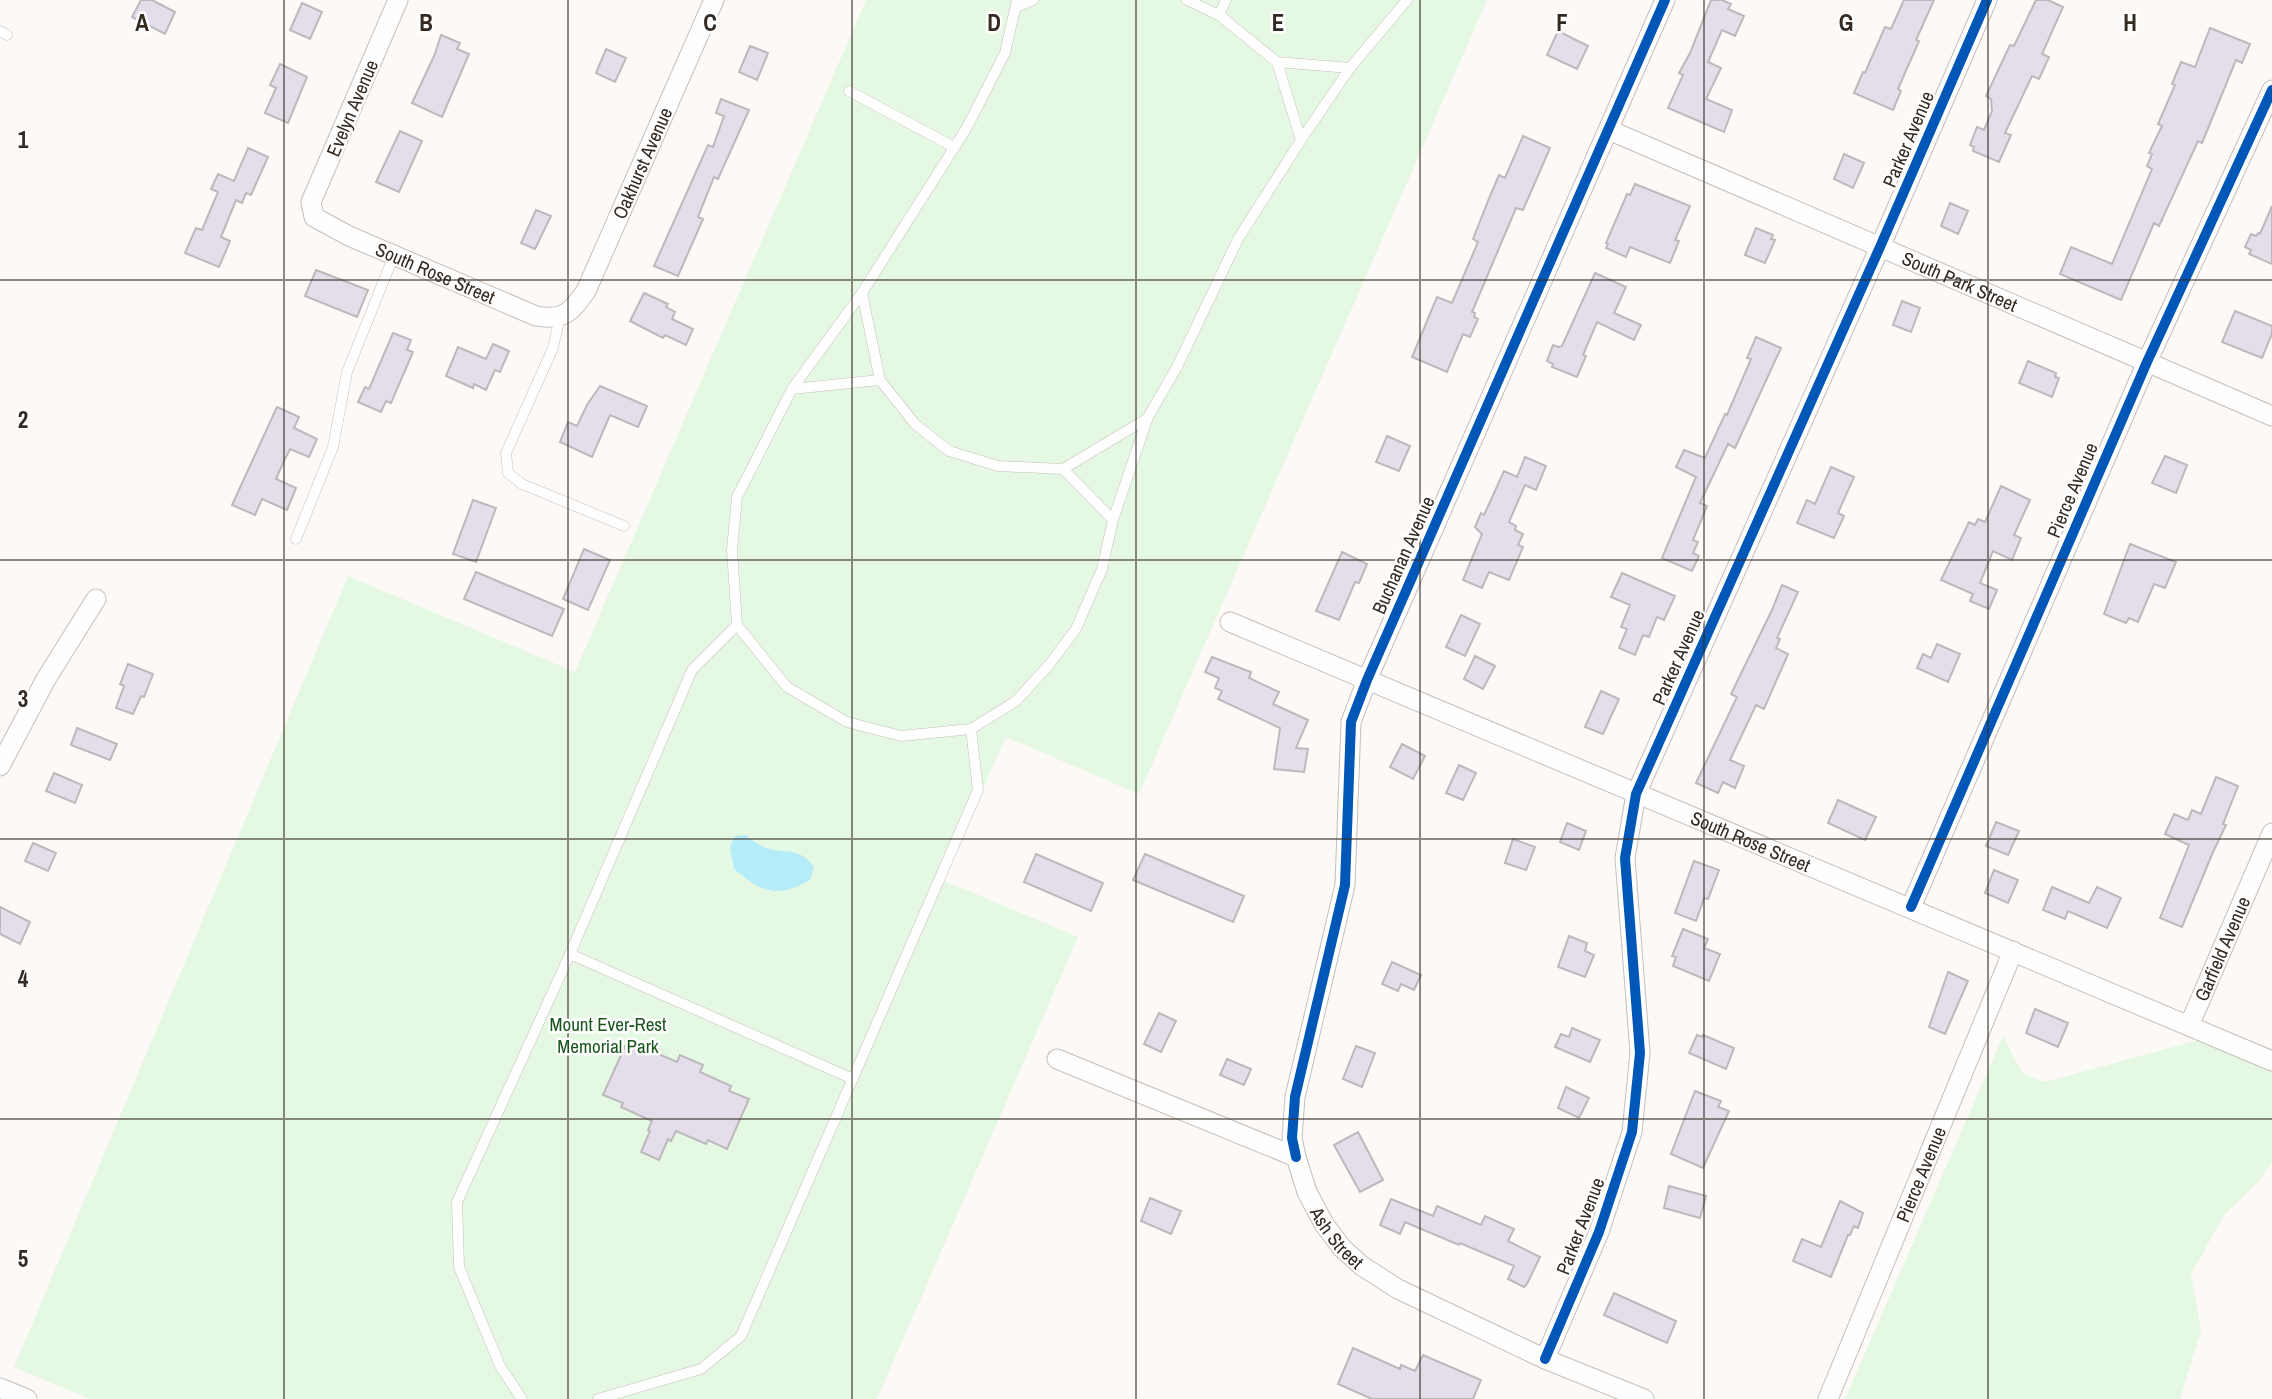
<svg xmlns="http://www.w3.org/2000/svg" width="2272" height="1399" font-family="'Archivo Narrow',sans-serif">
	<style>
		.green { fill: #e5f8e3 }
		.water { fill: #b4ecfa }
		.building { fill: #e5deea; stroke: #bcb9bd; stroke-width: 2 }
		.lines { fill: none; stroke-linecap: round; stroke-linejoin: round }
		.service-casing { stroke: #c6bfba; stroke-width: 11 }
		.minor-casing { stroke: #c6bfba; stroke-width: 21 }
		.service { stroke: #fffefe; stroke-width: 10 }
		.minor { stroke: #fffefe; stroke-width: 19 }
		.cycleway-casing { stroke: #fff; stroke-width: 15 }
		.cycleway { stroke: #0057b8; stroke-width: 10 }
		.grid { fill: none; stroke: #342a21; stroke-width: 2; stroke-opacity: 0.55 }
		.labels { text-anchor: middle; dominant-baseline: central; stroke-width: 5; stroke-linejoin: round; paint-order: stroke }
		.street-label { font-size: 19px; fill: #342a21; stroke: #fff }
		.park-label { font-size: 19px; fill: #19561d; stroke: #fff }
		.grid-label { font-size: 23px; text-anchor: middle; font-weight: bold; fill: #342a21; stroke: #fff; stroke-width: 5; stroke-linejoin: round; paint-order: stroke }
	</style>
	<rect width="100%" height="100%" fill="#fcf9f7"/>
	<path class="green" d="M866 0H1487L1139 794 1006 737 942 880 1078 937 877 1399H89L14 1367 348 576 575 672Z
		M2003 1036 2022 1073 2045 1082 2202 1039 2272 1068V1162L2259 1181 2224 1215 2191 1274 2201 1331 2180 1399H1845Z"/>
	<path class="water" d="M746 835C754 842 764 849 775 850 794 853 801 850 814 867L810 880C776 899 762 892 734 869L730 847 735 836Z"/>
	<path class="building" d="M141 0H152L175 12 165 34 132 17Z
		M1711 0H1722L1731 4 1728 9 1744 16 1735 36 1722 30 1708 62 1721 68 1706 99 1732 110 1724 132 1668 108 1683 75 1679 73 1690 53Z
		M1904 0H1934L1916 40 1919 41 1898 89 1901 91 1893 110 1854 93 1863 72 1865 73 1885 27 1891 29Z
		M2036 0H2048L2063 7 2042 54 2049 57 2039 79 2032 76 2005 133 2011 135 1999 162 1973 151 1974 147 1970 145 1977 127 1984 130 1992 111 1991 99 1986 96 2010 45 2014 46Z
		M302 3 322 12 310 39 290 30Z
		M2210 28 2250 44 2242 63 2236 60 2202 143 2198 141 2159 226 2154 223 2121 300 2060 274 2071 247 2112 264 2152 169 2147 166 2152 154 2149 153 2162 126 2158 124 2175 85 2172 84 2181 62 2195 67Z
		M1558 31 1588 46 1577 69 1547 55Z
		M441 35 460 43 457 49 469 54 442 117 412 103 435 54Z
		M750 46 768 53 757 80 739 72Z
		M606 49 626 58 615 82 596 73Z
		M280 64 307 77 288 123 265 113 276 88 270 85Z
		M721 99 749 110 718 179 714 177 698 217 703 219 678 276 654 266 708 145 713 147 724 116 716 113Z
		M400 131 422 141 399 192 376 182Z
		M1523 136 1550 148 1523 210 1516 208 1472 312 1475 313 1474 317 1478 319 1470 337 1463 334 1447 372 1412 357 1437 297 1452 303 1478 242 1473 239 1490 196 1499 175 1505 178Z
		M248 148 268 157 251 195 246 193 242 203 236 200 221 237 230 241 219 267 185 253 196 228 202 230 218 192 211 189 218 174 234 181Z
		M1844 154 1864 163 1853 188 1834 179Z
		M1635 184 1690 206 1675 240 1679 241 1670 263 1630 247 1626 257 1606 248 1608 244 1606 243 1627 194 1630 195Z
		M1950 203 1968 211 1958 234 1941 226Z
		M2272 206V264L2249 254 2251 250 2245 247 2251 234 2256 236 2258 233 2260 234Z
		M536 210 551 216 535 249 521 243Z
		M1756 228 1773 235 1771 239 1775 240 1765 263 1745 255Z
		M316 270 368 290 357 317 305 296Z
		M1595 273 1626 287 1614 313 1641 325 1634 340 1597 322 1583 355 1586 356 1577 377 1552 367 1553 364 1547 361 1553 345 1559 347 1562 346Z
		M644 293 668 304 666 307 675 312 672 319 693 329 686 345 665 335 663 338 630 321Z
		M1902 301 1920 308 1911 332 1893 325Z
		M2235 311 2272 326V334L2262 358 2222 342Z
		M393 333 411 340 407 350 413 352 391 403 386 401 381 412 358 402 365 387 369 389Z
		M1756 337 1781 348 1735 448 1728 444 1700 503 1707 506 1693 540 1698 542 1693 553 1699 556 1692 571 1662 558 1696 477 1676 467 1684 450 1705 458 1725 414 1727 415 1751 359 1747 358Z
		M493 344 509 351 500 372 495 370 486 390 474 384 473 388 446 376 458 347 486 359Z
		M2028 361 2056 373 2055 377 2059 378 2052 397 2019 383Z
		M600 386 647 406 638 427 610 415 592 457 560 442 568 422 577 426 587 405Z
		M277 407 299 417 294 428 317 439 309 457 290 449 283 463 276 479 296 488 287 510 262 499 255 515 232 505Z
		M1387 436 1410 446 1399 471 1376 462Z
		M2165 456 2187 465 2176 493 2152 483Z
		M1525 457 1546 466 1536 490 1525 485 1509 522 1516 526 1515 530 1523 534 1518 545 1523 547 1509 580 1489 572 1482 588 1463 580 1482 534 1475 527 1481 513 1484 515 1504 471 1517 477Z
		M1831 467 1854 477 1838 513 1844 516 1834 538 1797 523 1807 500 1815 504Z
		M2001 486 2030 500 2014 535 2021 538 2012 560 1993 551 1980 583 1997 590 1989 609 1970 601 1973 594 1941 580 1969 522 1975 525 1978 519 1985 522Z
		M473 500 496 508 476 562 453 554Z
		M2130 544 2176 562 2165 588 2154 584 2138 622 2129 618 2126 623 2104 614Z
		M584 549 610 560 588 610 563 599Z
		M1342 552 1367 564 1359 583 1355 582 1339 620 1316 611Z
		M476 572 564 609 552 636 464 599Z
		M1622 573 1675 596 1664 620 1657 617 1649 637 1643 635 1635 655 1619 648 1627 629 1621 627 1630 605 1611 597Z
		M1782 585 1798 592 1777 638 1780 639 1776 648 1788 654 1764 709 1756 705 1730 760 1744 766 1735 788 1723 782 1718 793 1696 783 1737 697 1731 694 1772 610Z
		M1461 615 1480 624 1465 656 1446 647Z
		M1937 644 1960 654 1948 682 1917 668 1923 654 1931 658Z
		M1475 656 1495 666 1483 689 1464 679Z
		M1212 657 1251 672 1249 678 1279 692 1273 704 1308 720 1296 748 1308 749 1304 772 1274 769 1280 728 1218 699 1222 691 1215 688 1219 678 1205 672Z
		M128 664 153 674 144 697 141 696 133 714 116 708 124 686 120 684Z
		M1601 691 1619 699 1603 734 1585 727Z
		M77 728 117 744 110 760 71 745Z
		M1402 744 1425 756 1413 779 1390 767Z
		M1459 765 1476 773 1463 800 1446 793Z
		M54 773 82 785 75 803 46 791Z
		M2216 777 2238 786 2223 824 2226 825 2213 852 2182 927 2160 918 2189 845 2165 834 2174 814 2188 820 2192 810 2201 814Z
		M1838 800 1876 817 1865 840 1828 823Z
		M1996 822 2019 831 2008 855 1986 846Z
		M1567 823 1586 831 1579 850 1560 842Z
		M1513 839 1535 847 1526 870 1505 863Z
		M33 843 56 853 48 871 25 861Z
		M1036 854 1103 883 1091 911 1024 882Z
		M1145 854 1244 896 1233 922 1133 880Z
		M1694 861 1719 870 1708 899 1704 898 1696 921 1675 913Z
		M1994 870 2018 880 2008 903 1985 893Z
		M2052 887 2089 903 2097 887 2121 898 2107 928 2068 911 2065 919 2043 910Z
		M0 907 30 922 20 944 0 934Z
		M1683 929 1708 939 1704 948 1720 954 1709 981 1673 966 1676 957 1672 956Z
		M1569 936 1587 943 1585 951 1594 955 1585 977 1558 967Z
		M1392 962 1421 975 1414 990 1401 984 1398 991 1382 984Z
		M1948 972 1968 981 1945 1034 1929 1027Z
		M2035 1009 2068 1023 2058 1047 2026 1033Z
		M1159 1013 1176 1021 1161 1052 1144 1044Z
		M1572 1028 1600 1040 1590 1062 1555 1047 1561 1034 1569 1037Z
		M1697 1035 1703 1037V1035L1734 1048 1726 1069 1689 1053Z
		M626 1044 645 1052 647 1049 677 1062 680 1055 703 1065 700 1072 731 1086 729 1091 749 1099 727 1149 708 1140 706 1144 676 1131 671 1141 668 1139 659 1160 641 1152 650 1131 648 1130 652 1121 621 1107 623 1103 603 1095Z
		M1356 1046 1375 1053 1362 1087 1343 1079Z
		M1227 1059 1251 1069 1244 1085 1220 1075Z
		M1566 1087 1589 1098 1579 1118 1558 1108Z
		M1695 1091 1721 1101 1718 1107 1729 1111 1703 1168 1671 1154Z
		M1358 1132 1383 1180 1360 1192 1334 1145Z
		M1669 1186 1706 1196 1700 1218 1664 1208Z
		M1150 1198 1181 1211 1171 1234 1141 1221Z
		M1391 1199 1433 1216 1437 1206 1481 1225 1485 1216 1514 1229 1508 1241 1540 1257 1527 1284 1524 1287 1508 1279 1514 1266 1460 1243 1459 1245 1405 1222 1400 1234 1380 1225Z
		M1840 1201 1863 1213 1858 1228 1854 1226 1850 1235H1848L1831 1277 1793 1261 1802 1239 1821 1247Z
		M1614 1293 1676 1321 1667 1343 1604 1315Z
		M1353 1348 1400 1369 1401 1365 1415 1371 1423 1355 1481 1380 1473 1399H1372L1338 1384Z"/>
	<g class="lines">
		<defs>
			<path id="service" d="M1017 0 1005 53 966 129 862 293 792 389 737 497 732 550 737 625 787 687 847 722 901 736 971 729 1016 701 1049 665 1076 629 1102 569 1113 520 1148 417 1177 367 1238 239 1301 140 1350 68 1407 0
				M1187 0 1219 15 1277 62
				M1015 8 1033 0
				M1219 15 1226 0
				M0 31 7 35
				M849 91 954 147
				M1301 140 1277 62 1350 68
				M862 293 880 380 915 424 949 451 998 466 1063 469 1148 418
				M560 317 553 348 506 453 508 473 522 484 624 526
				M792 389 880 380
				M1063 469 1113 520
				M296 539 333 447 347 372 394 255
				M570 954 853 1079
				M522 1399 500 1366 459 1267 457 1202 570 954 692 670 737 625
				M598 1399 701 1369 741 1336 978 790 971 729"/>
			<g id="minor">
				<path id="s1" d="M398 0 311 202 314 217 349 236 536 316C564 321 571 312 586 291L714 0"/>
				<path id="s2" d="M1609 130 2272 416"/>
				<path id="s3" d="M1230 622 2272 1061"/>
				<path d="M0 766 46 679 96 599"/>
				<path d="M1911 907 2147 362 2272 90"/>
				<path id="s4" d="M2189 1026 2272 833"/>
				<path id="s5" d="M1057 1059 1296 1157 1307 1192 1324 1224 1342 1248 1362 1266 1398 1289 1545 1359 1644 1399"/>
				<path d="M1296 1157 1292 1138 1295 1097 1345 885 1351 722 1367 680 1665 0"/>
				<path d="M1545 1359 1599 1232 1632 1132 1640 1053 1625 858 1636 794 1880 247 1987 0"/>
				<path d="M0 1388 27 1399"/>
				<path id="s6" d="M1828 1399 2013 951"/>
			</g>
		</defs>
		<use href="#service" class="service-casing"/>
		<use href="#minor" class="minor-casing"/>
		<use href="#service" class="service"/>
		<use href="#minor" class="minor"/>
		<defs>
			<path id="cycleway" d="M1911 907 2147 362 2272 90
				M1296 1157 1292 1138 1295 1097 1345 885 1351 722 1367 680 1665 0
				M1545 1359 1599 1232 1632 1132 1640 1053 1625 858 1636 794 1880 247 1987 0"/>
		</defs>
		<use href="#cycleway" class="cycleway-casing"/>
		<use href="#cycleway" class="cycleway"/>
	</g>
	<path class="grid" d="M284 0V1399M568 0V1399M852 0V1399M1136 0V1399M1420 0V1399M1704 0V1399M1988 0V1399M0 280H2272M0 560H2272M0 839H2272M0 1119H2272"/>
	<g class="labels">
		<g class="street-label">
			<text transform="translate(352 108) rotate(-67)">Evelyn Avenue</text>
			<text transform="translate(1908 139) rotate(-67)">Parker Avenue</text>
			<text stroke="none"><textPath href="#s1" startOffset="679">Oakhurst Avenue</textPath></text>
			<text stroke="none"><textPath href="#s1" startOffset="369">South Rose Street</textPath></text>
			<text stroke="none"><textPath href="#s2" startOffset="382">South Park Street</textPath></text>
			<text transform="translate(2072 490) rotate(-67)">Pierce Avenue</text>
			<text transform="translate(1403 555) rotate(-66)">Buchanan Avenue</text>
			<text transform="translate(1678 657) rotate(-66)">Parker Avenue</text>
			<text stroke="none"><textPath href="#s3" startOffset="565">South Rose Street</textPath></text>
			<text stroke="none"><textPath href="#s4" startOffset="84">Garfield Avenue</textPath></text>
			<text stroke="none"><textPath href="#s6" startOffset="243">Pierce Avenue</textPath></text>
			<text transform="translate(1580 1226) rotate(-69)">Parker Avenue</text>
			<text stroke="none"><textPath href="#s5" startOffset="350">Ash Street</textPath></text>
		</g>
		<g class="park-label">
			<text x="608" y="1024">Mount Ever-Rest<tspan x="608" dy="22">Memorial Park</tspan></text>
		</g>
	</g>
	<g class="grid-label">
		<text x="142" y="31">A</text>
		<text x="426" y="31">B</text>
		<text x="710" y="31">C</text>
		<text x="994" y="31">D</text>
		<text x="1278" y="31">E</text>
		<text x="1562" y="31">F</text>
		<text x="1846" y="31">G</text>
		<text x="2130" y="31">H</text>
		<text x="23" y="148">1</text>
		<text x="23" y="428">2</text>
		<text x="23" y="707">3</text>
		<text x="23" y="987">4</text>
		<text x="23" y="1267">5</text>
	</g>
</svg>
